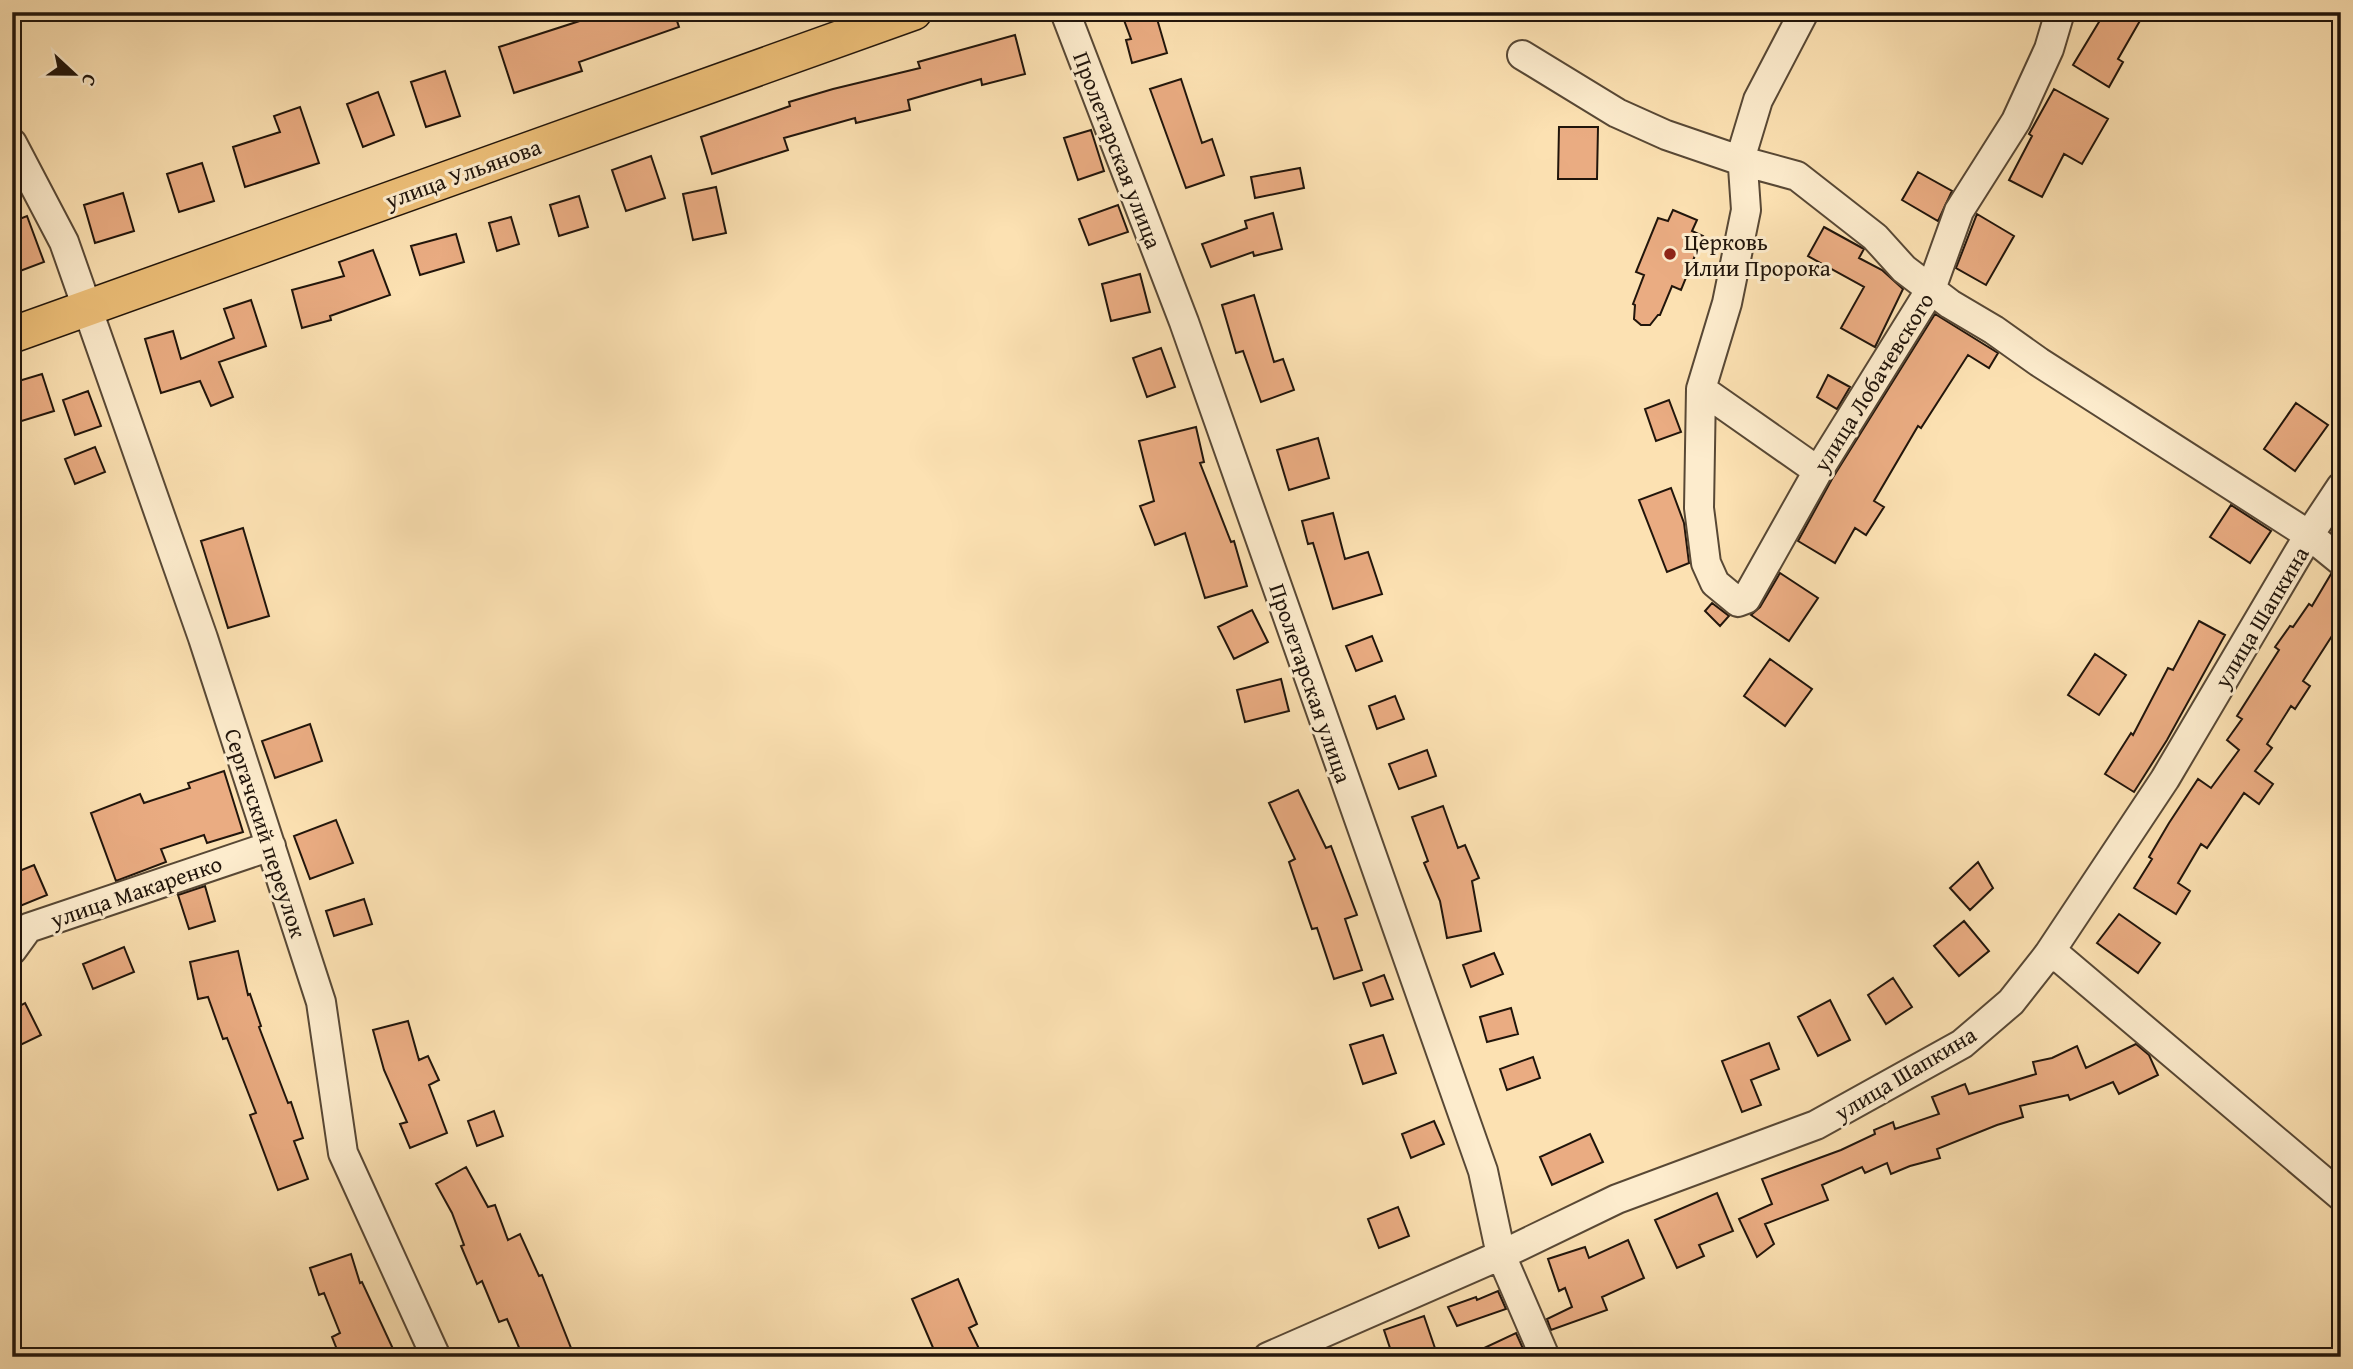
<svg xmlns="http://www.w3.org/2000/svg" width="2353" height="1369" font-family="'Gentium Book Plus',serif">
	<style>
		.building { fill: #eaac82; stroke: #21150b; stroke-width: 2 }
		.lines { fill: none; stroke-linecap: round; stroke-linejoin: round }
		.minor-casing { stroke: #584835; stroke-width: 32 }
		.major-casing { stroke: #21150b; stroke-width: 38 }
		.minor { stroke: #fdeccd; stroke-width: 28 }
		.major { stroke: #eec079; stroke-width: 35 }
		.poi-dot { fill: #8f2418; stroke: #fdeccd; stroke-width: 2.5 }
		.labels { text-anchor: middle; dominant-baseline: central; stroke-width: 6; stroke-linejoin: round; paint-order: stroke }
		.street-label { font-size: 23px; fill: #21150b; stroke: #fdeccd }
		.poi-label { font-size: 23px; fill: #21150b; stroke: #fdeccd; text-anchor: start }
	</style>
	<rect width="100%" height="100%" fill="#fce1b2"/>
	<filter id="stains"><feTurbulence type="fractalNoise" baseFrequency=".00286" numOctaves="4"/><feColorMatrix values="0 0 0 0 .2 0 0 0 0 .09 0 0 0 0 .02 0 0 0 .5 -.17"/></filter>
	<radialGradient id="worn" r=".72"><stop offset=".6" stop-color="#630" stop-opacity="0"/><stop offset="1" stop-color="#630" stop-opacity=".3"/></radialGradient>
	<path class="building" d="M591 12H674L679 27 579 62 582 71 514 93 499 47 592 17Z
		M1121 12H1155L1167 53 1132 63 1126 40 1131 39Z
		M2105 12H2145L2118 59 2123 62 2109 87 2073 65Z
		M1015 35 1025 74 982 85 981 79 908 100 910 110 856 123 855 118 784 138 788 150 712 174 701 137 790 106 789 102 833 89 920 68 918 62Z
		M445 71 460 116 426 127 411 82Z
		M1181 79 1202 143 1212 139 1224 175 1186 188 1150 89Z
		M2054 89 2108 119 2082 164 2064 154 2042 197 2009 180 2032 136 2029 134Z
		M378 92 394 135 363 147 347 104Z
		M300 107 319 163 245 187 233 147 280 132 274 116Z
		M1559 127H1598L1597 179H1558Z
		M1091 130 1104 171 1078 180 1064 138Z
		M651 156 665 198 626 211 612 170Z
		M202 163 214 201 179 212 167 174Z
		M1300 168 1304 188 1255 198 1251 177Z
		M1918 172 1952 191 1938 221 1902 200Z
		M716 187 726 233 693 240 683 194Z
		M123 193 134 231 95 243 84 205Z
		M579 196 588 227 559 236 550 205Z
		M1118 205 1128 232 1089 245 1079 219Z
		M1673 210 1697 220 1692 231 1703 236 1681 290 1672 286 1660 315H1658L1650 325H1641L1634 319 1635 305 1633 304 1644 275 1636 272 1658 218 1668 221Z
		M1273 213 1282 249 1254 256 1253 252 1211 267 1202 244 1247 228 1245 221Z
		M1977 214 2014 236 1986 285 1956 268Z
		M27 216 44 262 12 274V222Z
		M511 217 519 244 497 251 489 223Z
		M1824 227 1864 249 1859 258 1882 270 1903 289 1875 347 1841 328 1864 287 1808 256Z
		M456 234 464 262 420 275 411 246Z
		M373 250 390 295 330 316 331 320 302 328 292 290 344 276 339 262Z
		M1140 274 1150 312 1111 321 1102 284Z
		M1254 295 1274 362 1283 359 1294 390 1261 402 1243 351 1236 353 1222 305Z
		M251 300 266 346 219 362 233 397 211 406 200 381 161 393 145 339 173 331 181 359 234 338 224 309Z
		M1935 314 1998 353 1989 368 1968 355 1921 428 1918 426 1874 501 1884 507 1866 535 1855 528 1835 563 1798 541 1832 479Z
		M1161 348 1175 387 1147 397 1133 358Z
		M42 374 54 411 12 424V383Z
		M1828 375 1850 387 1837 409 1817 397Z
		M88 391 101 426 75 435 63 400Z
		M1669 400 1681 432 1656 441 1645 409Z
		M2296 403 2328 425 2295 471 2264 449Z
		M1196 427 1204 462 1200 463 1231 542 1234 541 1247 586 1205 598 1185 533 1155 545 1140 506 1154 501 1139 441Z
		M1318 438 1329 478 1289 490 1277 450Z
		M95 447 105 472 75 484 65 459Z
		M1671 488 1684 523 1689 563 1667 572 1639 500Z
		M2231 505 2271 531 2250 563 2210 537Z
		M1333 513 1345 559 1368 552 1382 594 1333 609 1313 543 1308 544 1302 521Z
		M243 528 269 616 228 628 201 541Z
		M1780 573 1818 598 1789 641 1751 615 1760 607Z
		M2331 574 2341 577V610L2334 621 2339 625 2303 681 2310 686 2295 709 2291 706 2267 744 2272 748 2255 771 2273 784 2259 804 2244 793 2207 848 2201 844 2178 883 2190 891 2176 914 2134 888 2152 859 2149 857 2169 823 2198 779 2211 788 2239 750 2227 740 2242 719 2237 716 2279 650 2275 647 2290 626 2293 627 2309 604 2312 606Z
		M1712 603 1729 616 1720 626 1705 611Z
		M1252 610 1268 642 1234 659 1218 627Z
		M2199 621 2225 635 2167 740 2134 792 2105 774 2131 733 2133 735 2168 668 2173 670Z
		M1372 636 1382 661 1356 671 1346 646Z
		M2095 654 2126 675 2099 715 2068 695Z
		M1770 659 1812 689 1785 726 1744 696Z
		M1281 679 1289 711 1245 722 1237 690Z
		M1395 696 1404 719 1377 729 1369 706Z
		M310 724 322 761 275 778 262 741Z
		M1427 750 1436 776 1399 789 1389 764Z
		M224 771 243 832 207 843 204 835 161 849 166 862 116 881 91 813 140 794 144 803 190 788 188 783Z
		M1298 790 1326 848 1331 846 1357 915 1345 919 1362 970 1334 979 1317 928 1312 929 1289 862 1295 859 1269 803Z
		M1443 806 1458 848 1465 845 1479 878 1472 881 1481 931 1447 938 1440 901 1424 863 1428 861 1412 817Z
		M336 820 353 863 310 879 294 836Z
		M1978 862 1993 888 1970 910 1950 888Z
		M34 865 47 895 20 906 19 904 12 907V874Z
		M205 886 215 921 189 929 178 895Z
		M364 899 372 924 334 936 326 911Z
		M2119 914 2160 943 2138 973 2097 943Z
		M1964 921 1989 951 1959 976 1934 946Z
		M124 947 134 972 93 989 83 964Z
		M238 951 248 995 250 994 261 1026 259 1027 288 1103 291 1102 303 1138 294 1141 308 1179 278 1190 250 1115 256 1113 227 1038 223 1039 208 997 198 999 190 962Z
		M1494 953 1503 974 1471 987 1463 965Z
		M1384 975 1393 999 1371 1006 1363 983Z
		M1893 978 1912 1007 1886 1024 1868 995Z
		M1830 1000 1850 1040 1818 1056 1798 1017Z
		M25 1003 41 1035 12 1049V1010Z
		M1511 1008 1518 1034 1487 1042 1480 1017Z
		M408 1021 419 1060 428 1056 439 1080 429 1085 447 1133 410 1148 400 1124 407 1122 384 1070 373 1030Z
		M1383 1035 1396 1073 1363 1084 1350 1045Z
		M1769 1043 1779 1069 1751 1080 1761 1105 1742 1112 1722 1061Z
		M2136 1044 2149 1055 2158 1075 2119 1094 2113 1082 2070 1100 2068 1095 2020 1106 2023 1117 1997 1125 1937 1149 1940 1158 1910 1166 1891 1174 1887 1163 1865 1173 1862 1167 1822 1185 1828 1200 1765 1224 1774 1244 1757 1257 1739 1219 1772 1204 1762 1179 1841 1150 1875 1134 1874 1130 1893 1122 1895 1129 1939 1114 1932 1097 1965 1084 1969 1094 2036 1074 2033 1062 2052 1058 2077 1046 2086 1068Z
		M1533 1057 1540 1078 1507 1090 1500 1069Z
		M494 1111 503 1136 477 1146 468 1121Z
		M1434 1121 1444 1144 1411 1158 1402 1134Z
		M1590 1134 1603 1162 1552 1185 1540 1157Z
		M466 1167 488 1207 495 1205 508 1240 520 1234 539 1276 542 1275 571 1348 550 1357H523L507 1319 499 1322 482 1281 477 1284 461 1246 464 1245 452 1213 436 1184Z
		M1717 1193 1733 1231 1699 1245 1704 1256 1677 1268 1655 1220Z
		M1398 1207 1409 1236 1379 1248 1368 1219Z
		M1628 1240 1644 1278 1602 1297 1607 1310 1551 1330 1547 1319 1572 1307 1565 1288 1559 1291 1548 1259 1585 1247 1589 1258Z
		M351 1254 360 1283 362 1282 394 1351 380 1357H340L332 1337 340 1333 324 1293 319 1295 310 1268Z
		M958 1279 977 1324 969 1328 983 1357H937L912 1299Z
		M1498 1291 1506 1309 1457 1326 1448 1307 1476 1297 1477 1300Z
		M1424 1316 1438 1357H1393L1384 1330Z
		M1516 1333 1525 1353 1517 1357H1465Z"/>
	<g class="lines">
		<defs>
			<path id="minor" d="M1065 12 1184 322 1483 1171 1501 1255 1545 1357
				M1804 12 1758 100 1742 153 1746 210 1727 303 1701 389 1699 508 1706 563 1715 583 1738 602 1746 599 1818 471 1931 289 1959 211 2016 121 2049 49 2060 12
				M1522 55 1617 113 1666 135 1742 161 1797 176 1875 237 1904 269 1950 304 1994 330 2039 362 2309 535 2341 561
				M12 143 64 242 203 638 321 1002 343 1153 436 1357
				M1701 389 1818 471
				M12 950 28 928 271 846
				M2048 955 2061 959 2341 1196
				M1268 1357 1501 1255 1617 1199 1816 1125 1962 1044 2011 1002 2048 955 2165 779 2309 535 2341 487"/>
			<path id="major" d="M12 335 914 12"/>
		</defs>
		<use href="#minor" class="minor-casing"/>
		<use href="#major" class="major-casing"/>
		<use href="#minor" class="minor"/>
		<use href="#major" class="major"/>
	</g>
	<circle class="poi-dot" cx="1670" cy="254" r="7"/>
	<g class="labels">
		<g class="street-label">
			<text transform="translate(1118 150) rotate(69)">Пролетарская улица</text>
			<text transform="translate(463 173) rotate(-20)">улица Ульянова</text>
			<text transform="translate(1873 382) rotate(-58)">улица Лобачевского</text>
			<text transform="translate(2261 617) rotate(-59)">улица Шапкина</text>
			<text transform="translate(1311 683) rotate(71)">Пролетарская улица</text>
			<text transform="translate(266 833) rotate(72)">Сергачский переулок</text>
			<text transform="translate(136 891) rotate(-19)">улица Макаренко</text>
			<text transform="translate(1905 1073) rotate(-31)">улица Шапкина</text>
		</g>
		<g class="poi-label">
			<text x="1684" y="241">Церковь<tspan x="1684" dy="26">Илии Пророка</tspan></text>
		</g>
	</g>
	<rect width="2353" height="1369" fill="none" stroke="#fce1b2" stroke-width="42"/>
	<rect x="14" y="14" width="2325" height="1341" fill="none" stroke="#21150b" stroke-width="3.5"/>
	<rect x="21" y="21" width="2311" height="1327" fill="none" stroke="#21150b" stroke-width="2"/>
	<g transform="translate(74 74) rotate(112)" stroke="#fdeccd" stroke-width="5" paint-order="stroke">
	<path d="M0-5L12 26L0 18L-12 26Z" fill="#21150b"/>
	<text y="-10" font-size="19" font-weight="bold" text-anchor="middle" fill="#21150b">С</text>
	</g>
	<rect width="100%" height="100%" filter="url(#stains)"/>
	<rect width="100%" height="100%" fill="url(#worn)"/>
</svg>
